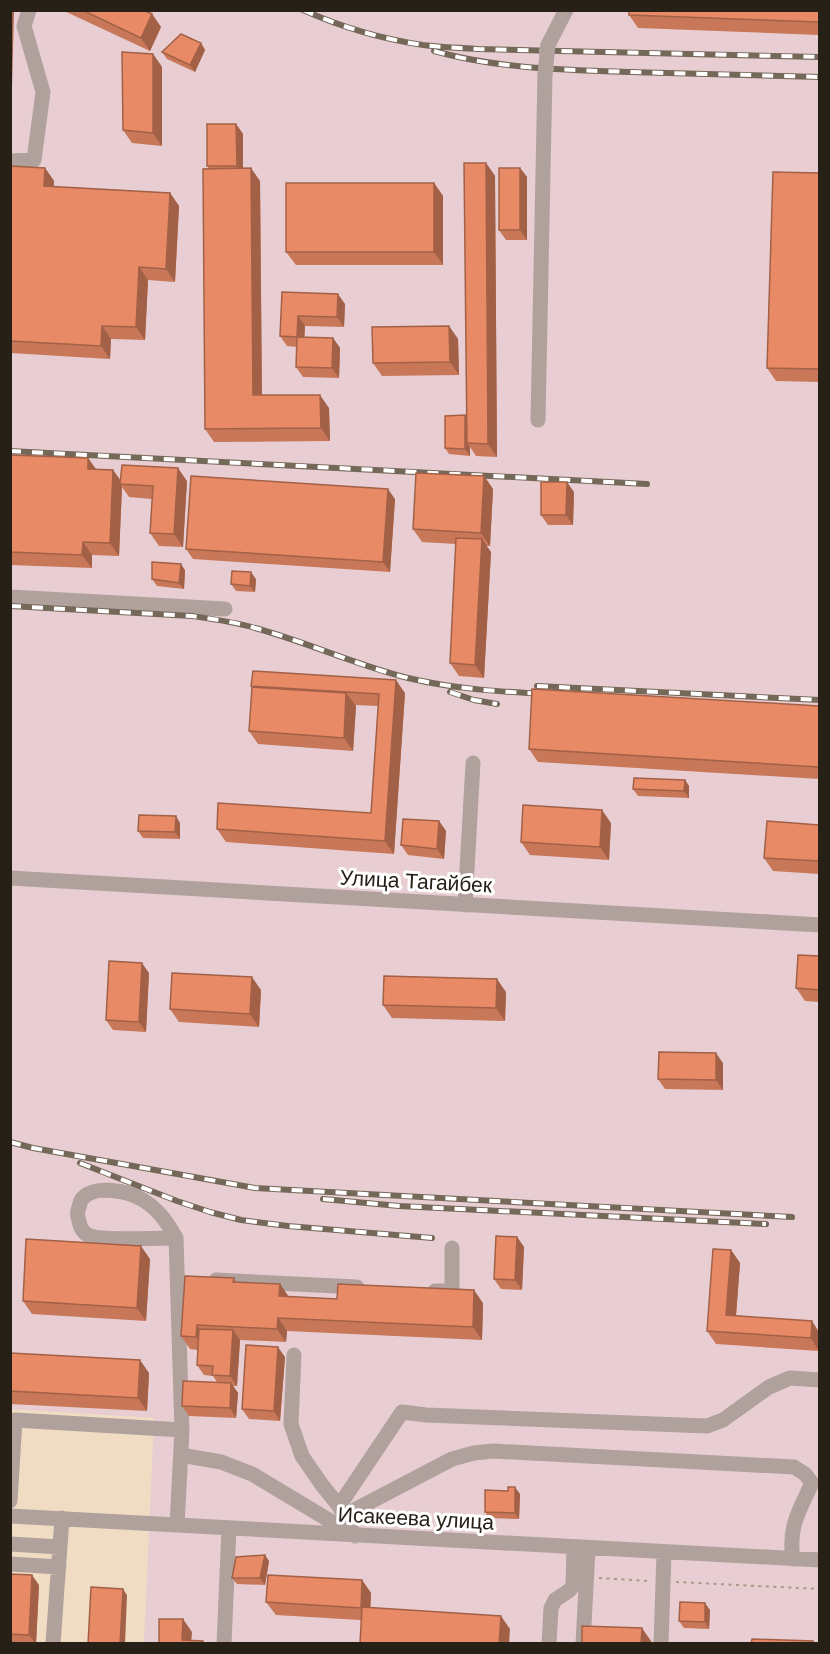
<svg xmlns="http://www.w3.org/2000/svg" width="830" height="1654" font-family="Helvetica,sans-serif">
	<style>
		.industrial { fill: #e8ced2 }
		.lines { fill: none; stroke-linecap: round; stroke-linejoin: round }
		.path { stroke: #a89985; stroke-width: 2; stroke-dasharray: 3 4.5; stroke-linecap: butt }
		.minor { stroke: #b0a19d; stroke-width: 15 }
		.rail-casing { stroke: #746858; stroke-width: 6 }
		.rail { stroke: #fff; stroke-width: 4; stroke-dasharray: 11; stroke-linecap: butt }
		.minor-bridge { stroke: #b0a19d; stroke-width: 15 }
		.wall { fill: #c87758 }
		.shaded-wall { fill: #a26147 }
		.building { fill: #e88a66; stroke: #a26147; stroke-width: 1.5 }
		.labels { text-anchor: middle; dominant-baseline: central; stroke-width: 6; stroke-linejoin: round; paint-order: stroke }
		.street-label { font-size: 21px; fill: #272017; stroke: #fff }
	</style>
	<rect width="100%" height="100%" fill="#f0dcc2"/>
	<path class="industrial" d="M10 11H819V1643H144L154 1418 11 1409Z"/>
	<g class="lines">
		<path class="path" d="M599 1578 650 1581
			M676 1582 820 1589"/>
		<path class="minor" d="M548 45 566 10
			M10 161 34 160 43 92 24 26 29 10
			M538 420 545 74
			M10 597 225 609
			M10 878 820 925
			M465 905 473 763
			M176 1238C167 1222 159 1210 143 1200 129 1191 94 1184 82 1199 80 1201 80 1204 79 1207 77 1213 77 1215 79 1221 80 1227 82 1232 88 1235 99 1241 160 1238 176 1238L182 1430
			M216 1280 357 1287
			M435 1291H452V1248
			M294 1355 291 1424 302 1456 322 1485 339 1506
			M181 1455 221 1462 252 1474 352 1534
			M10 1501 15 1420 182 1430 177 1525
			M345 1515 452 1459 474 1453 493 1451 794 1467 805 1474 812 1483C799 1511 788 1527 793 1559
			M10 1516 820 1560
			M355 1536 339 1506 402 1412 426 1415 707 1426 723 1420 769 1387 790 1378 820 1380
			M10 1544 60 1547
			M10 1564 59 1567
			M53 1644 62 1518
			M224 1644 229 1528
			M549 1644 551 1608 555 1600 570 1590 573 1585 574 1548
			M583 1644 588 1549
			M661 1644 664 1553"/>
		<defs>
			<path id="rail" d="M303 10C341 27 382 39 423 45 441 47 460 48 478 49L820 57
				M434 51C498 69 566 70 633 72 695 74 757 75 820 77
				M10 451 647 484
				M10 606 192 616C213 619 235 622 255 628 307 642 356 665 408 678 454 689 502 692 549 694
				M537 686 820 700
				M450 692 474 700 497 704
				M10 1142 33 1148 255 1188 792 1217
				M80 1163 177 1201 210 1212 241 1220 288 1226 432 1238
				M323 1199 399 1206 766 1224"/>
		</defs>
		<use href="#rail" class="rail-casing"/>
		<use href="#rail" class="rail"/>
		<path class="minor-bridge" d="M545 74 548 45"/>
	</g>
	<path class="wall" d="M62 10H143L152 14 161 27 150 51Z
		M819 10V35L638 28 629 15Z
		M201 43 205 50 195 72 167 59 162 52Z
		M153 54 162 67V146L132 143 123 130Z
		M236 124 243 134V168L260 181 262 395 329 408 330 441 214 442 205 429 209 169 207 166Z
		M486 163 495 176 497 457 476 456 470 447V456L449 454 445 448 465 415 467 417Z
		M10 166 45 168 54 181V187L170 193 179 206 175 282 148 280 145 340 111 339 110 359 10 353Z
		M520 168 527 177V240H506L499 230Z
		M819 173V382L776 381 767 368Z
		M434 183 443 196V265H296L286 252Z
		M282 292 345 304 344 327 305 326 304 337 333 338 340 348 339 378 303 377 296 367 297 347 287 346 280 336Z
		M449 326 458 339 459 375 382 376 373 363Z
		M10 455 88 458 96 469 113 470 121 481H187L183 547 159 546 150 533 152 499 129 497 122 487 119 556 92 555V568L10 565Z
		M484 476 493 489 490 546H486L491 552 484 678 459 676 450 663 456 544 422 542 413 529Z
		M574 492 573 525H548L541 515Z
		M395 499 390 572 193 559 186 549Z
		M185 570 184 589 157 586 152 579Z
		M256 579 255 592 236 591 231 584Z
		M251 686 405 693 394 854 226 842 217 829 371 813 378 706 354 705 356 706 353 751 258 744 249 731 253 687Z
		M819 706V779L538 762 529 749Z
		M685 780 689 786V798L638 796 633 789Z
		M439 821 446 831 444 859 408 855 401 845Z
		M180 823V839L143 838 138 831Z
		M611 823 609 860 530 855 521 842Z
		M819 825V874L773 871 764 858Z
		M819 956V1002L805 1001 796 988Z
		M149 973 146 1032 113 1030 106 1020Z
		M261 990 259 1027 179 1022 170 1009Z
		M506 992 505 1021 392 1018 383 1005Z
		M723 1063V1090L665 1089 658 1079Z
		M517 1237 524 1247 522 1290 501 1289 494 1279Z
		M731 1250 740 1263 736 1316 819 1332V1351L716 1344 707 1331Z
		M150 1259 146 1321 32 1314 23 1301Z
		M234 1278 236 1282 280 1284 288 1297 337 1299 483 1303 482 1340 287 1331 286 1342 240 1340 237 1386H233L238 1393 236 1418 189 1416 182 1406 217 1382 213 1376 204 1375 197 1365 198 1350 190 1349 181 1336Z
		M10 1353 149 1373 147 1411 10 1404Z
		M285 1357 280 1421 249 1419 242 1409Z
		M520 1494 519 1519 489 1518 485 1512Z
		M269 1561 265 1585 237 1584 232 1578Z
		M10 1574 39 1585 36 1644 10 1643Z
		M362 1580 371 1593 370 1607 510 1629 276 1615 266 1602Z
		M710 1610 709 1629 684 1628 679 1621Z"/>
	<path class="shaded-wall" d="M10 10H14L11 128 10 127Z
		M152 14 161 27 150 51 141 38Z
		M201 43 205 50 195 72 190 65Z
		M153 54 162 67V146L153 133Z
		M236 124 243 134V175L237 166Z
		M486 163 495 176 497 457 488 444Z
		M45 168 54 181 53 200 44 186Z
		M251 168 260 181 262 408 253 395Z
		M520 168 527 177V240L520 230Z
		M434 183 443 196V265L434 252Z
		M170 193 179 206 175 282 166 269Z
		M139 267 148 280 145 340 136 327Z
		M338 294 345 304 344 327 337 317Z
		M298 316 305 326 304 347 297 337Z
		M102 326 111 339 110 359 101 346Z
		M449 326 458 339 459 375 450 362Z
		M333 338 340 348 339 378 332 368Z
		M320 395 329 408 330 441 321 428Z
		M465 415 470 422 467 443 470 447V456L465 449Z
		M88 458 97 471 88 469Z
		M178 468 187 481 183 547 174 534Z
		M113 470 122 483 120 484 122 487 119 556 110 543Z
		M484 476 493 489 490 546 481 533Z
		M567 482 574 492 573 525 566 515Z
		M388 489 395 499 390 572 383 562Z
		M482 539 491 552 484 678 475 665Z
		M83 542 92 555V568L82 555Z
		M181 564 185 570 184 589 179 583Z
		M251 572 256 579 255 592 250 586Z
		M396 680 405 693 394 854 385 841Z
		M346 693 356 706 353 751 344 738Z
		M685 780 689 786V798L684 791Z
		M602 810 611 823 609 860 600 847Z
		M176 816 180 823V839L175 832Z
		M439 821 446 831 444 859 437 849Z
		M142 963 149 973 146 1032 139 1022Z
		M252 977 261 990 259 1027 250 1014Z
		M497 979 506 992 505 1021 496 1008Z
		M716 1053 723 1063V1090L716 1080Z
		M517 1237 524 1247 522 1290 515 1280Z
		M141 1246 150 1259 146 1321 137 1308Z
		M731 1250 740 1263 735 1328 726 1315Z
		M280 1284 289 1297 279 1296Z
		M474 1290 483 1303 482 1340 473 1327Z
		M278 1318 287 1331 286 1342 277 1329Z
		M812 1321 819 1332V1351L811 1338Z
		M197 1325 206 1338 205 1350 196 1337Z
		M233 1330 240 1340 237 1386 230 1376Z
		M278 1347 285 1357 280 1421 274 1411Z
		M140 1360 149 1373 147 1411 138 1398Z
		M231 1383 238 1393 236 1418 230 1408Z
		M515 1487 520 1494 519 1519 515 1513Z
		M265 1555 269 1561 265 1585 260 1578Z
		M32 1575 39 1585 36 1644 29 1635Z
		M362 1580 371 1593 370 1621 361 1608Z
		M123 1589 127 1595 125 1644H120Z
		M705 1603 710 1610 709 1629 705 1622Z
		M501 1616 510 1629 509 1644H499Z
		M183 1619 192 1632 191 1644 182 1640Z
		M642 1628 651 1641V1644H641Z"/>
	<path class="building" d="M82 10H143L152 14 141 38Z
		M629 10H819V22L629 15Z
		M181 34 201 43 190 65 162 52Z
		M122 52 153 54V133L123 130Z
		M207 124H236L237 166H207Z
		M464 163H486L488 444 467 443Z
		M10 166 45 168 44 186 170 193 166 269 139 267 136 327 102 326 101 346 10 341Z
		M251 168 253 395H320L321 428 205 429 203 169Z
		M499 168H520V230H499Z
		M773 172 819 173V369L767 368Z
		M286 183H434V252H286Z
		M282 292 338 294 337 317 298 316 297 337 333 338 332 368 296 367 297 337 280 336Z
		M449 326 450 362 373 363 372 327Z
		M465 415V449L445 448V416Z
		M10 455 88 458V469L113 470 110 543 83 542 82 555 10 552Z
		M122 465 178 468 174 534 150 533 153 486 120 484Z
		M416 473 484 476 481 533 413 529Z
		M191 476 388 489 383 562 186 549Z
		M541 482H567L566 515H541Z
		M456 538 482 539 475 665 450 663Z
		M152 562 181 564 179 583 152 579Z
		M232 571 251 572 250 586 231 584Z
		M253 671 396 680 385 841 217 829 218 803 371 813 379 694 251 686Z
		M252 687 346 693 344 738 249 731Z
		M532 689 819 706V767L529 749Z
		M634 778 685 780 684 791 633 789Z
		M523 805 602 810 600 847 521 842Z
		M139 815 176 816 175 832 138 831Z
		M403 819 439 821 437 849 401 845Z
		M767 821 819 825V861L764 858Z
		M798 955 819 956V990L796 988Z
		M109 961 142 963 139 1022 106 1020Z
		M172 973 252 977 250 1014 170 1009Z
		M384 976 497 979 496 1008 383 1005Z
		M659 1052 716 1053V1080L658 1079Z
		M496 1236 517 1237 515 1280 494 1279Z
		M26 1239 141 1246 137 1308 23 1301Z
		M713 1249 731 1250 726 1315 812 1321 811 1338 707 1331Z
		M185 1276 234 1278 233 1282 280 1284 279 1296 337 1299 338 1284 474 1290 473 1327 278 1318 277 1329 197 1325 196 1337 181 1336Z
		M199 1329 233 1330 230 1376 212 1375 213 1366 197 1365Z
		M246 1345 278 1347 274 1411 242 1409Z
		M10 1353 140 1360 138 1398 10 1391Z
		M183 1381 231 1383 230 1408 182 1406Z
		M508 1487H515V1513L485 1512V1490L508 1491Z
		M265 1555 260 1578H232L236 1557Z
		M10 1574 32 1575 29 1635 10 1634Z
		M268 1575 362 1580 361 1608 266 1602Z
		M91 1587 123 1589 120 1644H88Z
		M680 1602 705 1603V1622L679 1621Z
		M362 1607 501 1616 499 1644H360Z
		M159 1619H183L182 1640 203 1641V1644H159Z
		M582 1626 642 1628 641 1644H582Z
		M752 1639 813 1641V1644H751Z"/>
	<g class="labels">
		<g class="street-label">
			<text transform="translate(416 881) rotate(3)">Улица Тагайбек</text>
			<text transform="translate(416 1518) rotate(3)">Исакеева улица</text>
		</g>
	</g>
	<rect width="830" height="1654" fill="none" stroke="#272017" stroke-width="24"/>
</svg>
